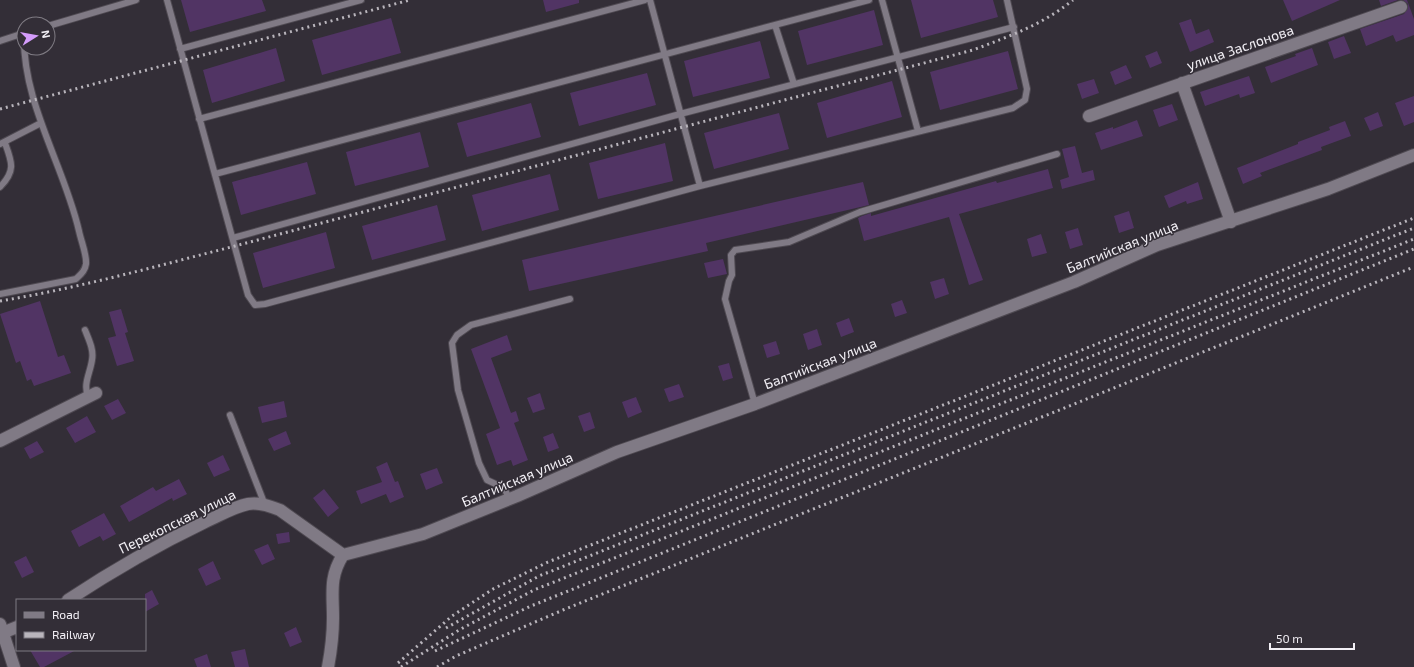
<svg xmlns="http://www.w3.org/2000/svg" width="1414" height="667" font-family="'Exo 2',sans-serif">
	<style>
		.building { fill: #513464 }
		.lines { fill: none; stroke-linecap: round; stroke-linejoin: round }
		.service-casing { stroke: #4f4a52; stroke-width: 8 }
		.minor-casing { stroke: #4f4a52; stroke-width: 14 }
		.service { stroke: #807a85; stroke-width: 6 }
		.minor { stroke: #807a85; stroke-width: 12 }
		.rail { stroke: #b9b5bc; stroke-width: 3; stroke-dasharray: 2 4; stroke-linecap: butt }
		.labels { text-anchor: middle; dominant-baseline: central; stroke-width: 3; stroke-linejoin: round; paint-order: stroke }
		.street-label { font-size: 14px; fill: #f2eff5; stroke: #332e37 }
	</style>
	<rect width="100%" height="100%" fill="#332e37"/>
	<path class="building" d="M181 0H262L266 11 190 32Z
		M543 0H579V3L546 12Z
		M911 0H993L998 17 921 38Z
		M1283 0H1340L1292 21Z
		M1379 0H1398L1381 6Z
		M1403 0H1407L1414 19V35L1396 42 1393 35 1366 46 1360 29 1404 14 1408 8V4Z
		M874 10 883 45 807 65 798 31Z
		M391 18 401 53 322 75 312 40Z
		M1191 19 1196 34 1209 29 1214 42 1190 52 1179 23Z
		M1344 36 1351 53 1334 59 1328 42Z
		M760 41 770 78 693 97 684 61Z
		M276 48 285 81 212 103 203 70Z
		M1312 48 1318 65 1271 83 1265 67 1296 56 1295 54Z
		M1008 51 1018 89 940 110 930 72Z
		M1157 51 1162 63 1150 68 1145 56Z
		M1126 65 1132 78 1115 85 1110 72Z
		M647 73 656 105 579 126 570 93Z
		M1249 76 1255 93 1240 98 1239 94 1205 106 1200 92Z
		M1094 79 1099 93 1082 99 1077 84Z
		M892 81 902 117 827 138 817 103Z
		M1414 96V122L1404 126 1395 103Z
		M531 103 541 137 467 157 457 123Z
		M1172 104 1178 120 1159 127 1153 110Z
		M1378 112 1383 126 1370 131 1364 118Z
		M779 113 789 149 714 169 704 133Z
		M1137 120 1143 136 1101 150 1095 133 1113 127V129Z
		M1345 121 1351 136 1321 147 1322 150 1260 173 1262 176 1243 184 1237 168 1298 144V142L1330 130 1329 127Z
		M420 132 429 167 355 186 346 152Z
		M665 143 673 181 598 199 589 163Z
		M1075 146 1082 173 1093 170 1095 180 1062 189 1060 180 1069 177 1062 149Z
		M307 162 316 194 241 215 232 182Z
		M1048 169 1053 188 959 214 983 280 969 285 949 217 864 241 858 218 862 216 871 213V216L996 181 997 183Z
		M550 174 559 210 482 231 472 195Z
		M863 182 869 205 706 243 708 251 529 291 522 260Z
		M1198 182 1203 199 1187 204 1186 201 1169 208 1164 196Z
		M437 205 446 240 372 260 362 226Z
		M1129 211 1134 228 1119 233 1114 216Z
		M1078 228 1083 245 1070 249 1065 232Z
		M326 232 335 268 263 288 253 253Z
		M1041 234 1047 253 1032 257 1027 239Z
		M723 259 727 274 708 278 704 263Z
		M944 278 949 294 935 299 930 282Z
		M902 300 907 313 895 317 891 304Z
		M40 301 58 357 64 355 71 373 34 386 31 379 27 381 20 361 16 363 0 314Z
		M121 309 128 332 125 333 134 361 117 366 108 338 116 336 109 312Z
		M849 318 854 332 841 337 836 323Z
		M817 329 822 345 808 350 803 334Z
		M507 335 512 350 491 358 511 413 516 411 519 421 514 423 528 460 513 466 511 460 497 465 486 434 500 428 471 349Z
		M776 341 780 354 767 358 763 345Z
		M729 363 733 378 723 381 718 366Z
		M679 384 684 397 669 402 664 389Z
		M540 393 545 409 533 413 527 398Z
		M636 397 642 412 628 418 622 402Z
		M118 399 126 413 112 420 104 406Z
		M284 401 287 417 262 423 258 407Z
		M590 412 595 428 584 432 578 416Z
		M87 416 96 432 75 443 66 428Z
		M286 431 291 444 274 451 268 439Z
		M553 433 559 448 548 452 543 437Z
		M37 441 44 452 30 459 24 448Z
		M223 455 230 470 214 477 207 463Z
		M387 462 395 482 398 481 404 497 390 503 386 494 361 504 356 491 382 482 376 467Z
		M437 468 443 483 426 490 420 474Z
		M179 479 187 494 173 501 172 498 129 522 120 506 153 487 156 491Z
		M324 489 339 508 328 517 313 498Z
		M104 513 116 534 103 541 100 536 79 547 71 531Z
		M289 532 290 542 278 544 276 534Z
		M268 544 275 559 262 565 254 550Z
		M26 556 34 572 22 578 14 562Z
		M213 561 221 579 206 586 198 569Z
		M152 590 159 604 145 612V594Z
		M296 627 302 642 290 647 284 633Z
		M245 649 249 667H235L231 652Z
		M30 650H76L44 667H40Z
		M207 654 211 667H197L194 659Z"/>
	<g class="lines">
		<defs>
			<path id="service" d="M167 0 248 295 255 305 265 304 700 186 1013 108 1025 100 1027 89 1007 0
				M650 0 700 186
				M882 0 918 131
				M775 25 794 84
				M48 26 136 0
				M0 41 24 33
				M180 49 361 0
				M199 119 645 0
				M0 144 41 123
				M215 174 869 0
				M0 187C16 171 12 162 5 143
				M233 238 680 114 1014 27
				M0 294 76 279C81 274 85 271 86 264 87 255 81 241 79 231 64 165 22 103 24 33
				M85 330C89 340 94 350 92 360 90 374 83 383 88 397
				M755 404 725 299 729 281 732 275 731 255 735 250 789 242 860 212 1057 154
				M230 415 265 505
				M510 500 504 488 487 480 479 463 458 390 452 343 457 335 471 325 570 299"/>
			<path id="minor" d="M1182 83 1231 222
				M1089 116 1401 7
				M0 441 96 393
				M68 600C112 571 157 545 205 522 219 516 233 507 248 504 259 502 270 506 280 510L343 555
				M0 624 14 667
				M0 634 17 627
				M328 667C331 651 333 634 333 618 333 593 329 577 343 555L423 534 517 496 617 452 755 404 1074 282 1157 245 1328 189 1414 155"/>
		</defs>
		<use href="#service" class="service-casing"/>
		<use href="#minor" class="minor-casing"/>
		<use href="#service" class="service"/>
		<use href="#minor" class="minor"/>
		<path class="rail" d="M0 109 410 0
			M0 301C79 288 157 266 235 246L973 50C1010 36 1042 25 1073 0
			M446 628 539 576 1414 228
			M435 651 531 606 1414 249
			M398 663 452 616 493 589 548 562 1414 218
			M401 667 459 630 534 590 1414 239
			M437 667 456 656 563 610 1414 267"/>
	</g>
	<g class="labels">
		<g class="street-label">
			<text transform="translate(1240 47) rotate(-19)">улица Заслонова</text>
			<text transform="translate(1122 246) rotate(-22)">Балтийская улица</text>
			<text transform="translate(820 363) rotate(-21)">Балтийская улица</text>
			<text transform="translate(517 479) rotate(-23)">Балтийская улица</text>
			<text transform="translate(177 521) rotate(-26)">Перекопская улица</text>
		</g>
	</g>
	<rect x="16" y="599" width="130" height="52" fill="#332e37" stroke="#7f7b83"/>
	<rect x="24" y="612" width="20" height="6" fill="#807a85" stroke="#7f7b83"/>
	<text x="52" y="619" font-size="12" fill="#f2eff5">Road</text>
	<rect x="24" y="632" width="20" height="6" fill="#b9b5bc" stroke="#7f7b83"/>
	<text x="52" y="639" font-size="12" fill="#f2eff5">Railway</text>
	<g transform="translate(36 36) rotate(79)"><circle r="19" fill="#332e37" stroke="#7f7b83"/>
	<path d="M0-3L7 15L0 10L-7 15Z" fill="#d49cfb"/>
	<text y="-6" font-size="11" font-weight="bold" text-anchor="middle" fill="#f2eff5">N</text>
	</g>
	<path d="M1270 643v6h84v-6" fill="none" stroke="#f2eff5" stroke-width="2"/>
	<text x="1276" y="643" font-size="12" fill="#f2eff5" stroke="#332e37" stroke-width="3" paint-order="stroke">50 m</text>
</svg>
